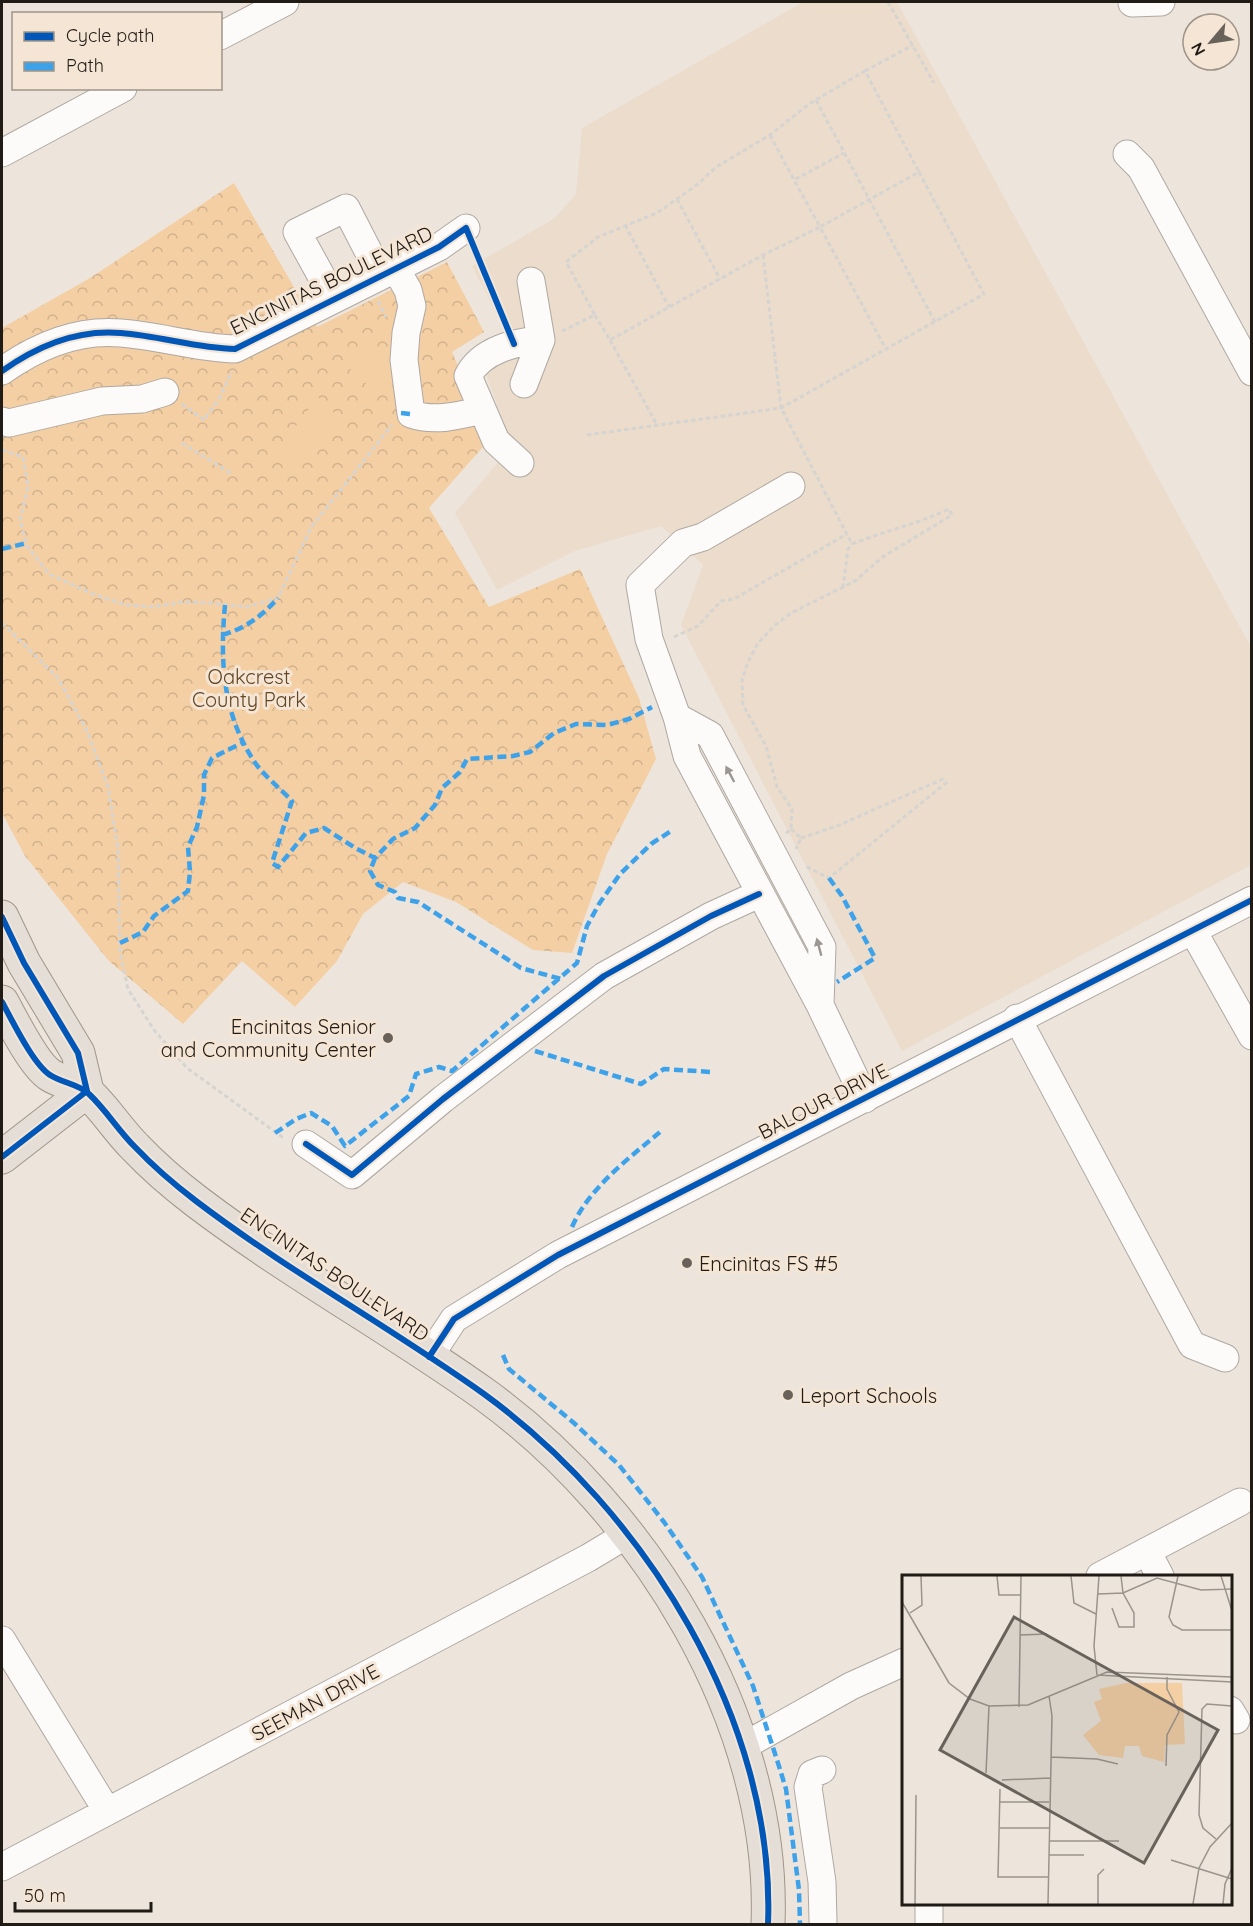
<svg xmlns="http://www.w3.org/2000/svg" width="1253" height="1926" font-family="Quicksand,sans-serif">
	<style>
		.built { fill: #ebdccc }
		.park { fill: url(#park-crowns) }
		.pitch { fill: #f4cfa4 }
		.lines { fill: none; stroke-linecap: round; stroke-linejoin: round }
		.minor-casing { stroke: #aea8a1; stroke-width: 29 }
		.major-casing { stroke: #a19587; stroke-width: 35 }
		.path { stroke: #d6d4d1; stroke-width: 3; stroke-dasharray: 4.5 3; stroke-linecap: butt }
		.minor { stroke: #fcfbfa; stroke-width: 27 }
		.major { stroke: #e4ded7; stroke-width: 33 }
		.quiet { stroke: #3da2ea; stroke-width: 4.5; stroke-dasharray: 9 4.5; stroke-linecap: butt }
		.cycleway-casing { stroke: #f4e5d5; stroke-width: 10 }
		.cycleway { stroke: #0057b8; stroke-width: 6 }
		.oneway { fill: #999693 }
		.poi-dot { fill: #68625b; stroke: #f4e5d5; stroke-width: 2 }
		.labels { text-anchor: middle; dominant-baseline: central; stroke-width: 6; stroke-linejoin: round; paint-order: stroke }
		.street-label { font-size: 20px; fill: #201b15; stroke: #f4e5d5 }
		.park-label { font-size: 20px; fill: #634623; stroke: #f4e5d5 }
		.poi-label { font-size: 20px; fill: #201b15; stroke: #f4e5d5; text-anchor: start }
		.inset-road { fill: none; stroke: #9b948c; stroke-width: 1.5 }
		.view { fill: #68625b; fill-opacity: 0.15; stroke: #68625b; stroke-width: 3 }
		.inset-edge { fill: none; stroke: #201b15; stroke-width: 3 }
	</style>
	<defs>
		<pattern id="park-crowns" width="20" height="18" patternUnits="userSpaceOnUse" patternTransform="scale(1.5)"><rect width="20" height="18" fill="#f4cfa4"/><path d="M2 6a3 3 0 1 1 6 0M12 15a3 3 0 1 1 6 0" fill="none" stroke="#d1b18c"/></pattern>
	</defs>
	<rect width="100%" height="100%" fill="#ede5dc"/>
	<path class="built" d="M803 2H897L1251 647V865L902 1051 681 625 703 565 661 526 575 551 497 590 455 513 512 446 479 355 508 336 472 266 555 218 576 194 582 128Z"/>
	<path class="park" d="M234 183 317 327 447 262 484 332 452 352 490 439 429 508 489 607 580 569 639 698 656 759 607 854 572 953 533 950 456 902 403 882 363 914 337 961 295 1007 242 961 183 1024 108 960 25 856 2 813V328L90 278Z"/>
	<path class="pitch" d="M363 345 394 373 377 394 346 365Z
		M318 397 339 418 296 472 274 455Z"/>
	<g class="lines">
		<defs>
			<path id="minor" d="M1132 3 1161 2
				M220 36 285 2
				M2 153 123 88
				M1127 154 1141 168 1252 372
				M396 269 408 290 412 306 406 333 404 360 411 414C434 422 458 416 482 410
				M334 299 297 232 346 208 381 276
				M2 371C37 346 77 329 121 333 160 336 196 348 235 349L439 247 466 228
				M524 384 541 340 531 281
				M2 421 9 423 102 401 142 399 165 392
				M520 463 496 441 468 376C481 350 515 342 541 340
				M791 486 703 537 683 543 640 585 649 639 677 717 687 756 820 1005 865 1099
				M677 717 710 735 822 947 820 1005
				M1193 931 1252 1036
				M1017 1018 1192 1345 1225 1358
				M306 1144 352 1175 443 1099 604 976 711 916 759 894
				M429 1357 454 1319 558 1255 1252 900
				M1147 1551 1160 1576
				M1100 1576 1240 1502
				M2 1640 107 1811
				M1230 1710 1236 1720
				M742 1747 851 1686 904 1662
				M822 1770 812 1774 808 1787 822 1882 823 1921
				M2 1867 588 1558 628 1534
				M929 1904V1924"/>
			<path id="major" d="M2 917 24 963 78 1053 87 1091
				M2 1002C12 1020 33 1064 50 1075 62 1083 79 1084 89 1094 106 1110 118 1130 135 1147 153 1166 175 1185 196 1201 288 1271 390 1327 484 1394 645 1511 776 1721 768 1924
				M2 1157 87 1091"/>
		</defs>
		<use href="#minor" class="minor-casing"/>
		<use href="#major" class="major-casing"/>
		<path class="path" d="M888 2 934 83
			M865 71 913 45
			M816 100 935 322
			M770 135 794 180 844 153
			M677 199 720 279
			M625 225 669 307
			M763 255 781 408 852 544C885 531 917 524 949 509L952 515 884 556 855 581 791 613 774 626 758 643 748 662 742 679 743 705 766 746 777 787 792 809 791 829 785 834
			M378 301 386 317
			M595 315 610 340 763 255 820 227 886 349
			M562 331 595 315 566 262 598 237 657 213 698 184 716 167 770 135 809 104 865 71 919 172
			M610 340 657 425
			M182 404 204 420 219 399 232 371
			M587 435 781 408 984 294 919 172 820 227 794 180
			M182 443 232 474
			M2 450 23 457 28 487 20 520 27 546 49 574 93 594 126 605 154 607 182 602 210 603 246 607 278 598 312 526 392 425
			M843 588 848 549 852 544
			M2 623 58 678 87 731 108 787 118 849 120 953 128 989 154 1030 187 1068 285 1139
			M674 637 698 626 721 601 734 599 847 534
			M791 829 801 838 796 849
			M801 838 837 826 943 779 946 783 829 878 805 866"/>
		<use href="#minor" class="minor"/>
		<use href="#major" class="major"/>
		<path class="quiet" d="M401 413 411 414
			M2 549 27 543
			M225 605C220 659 222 713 254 761 261 773 281 789 292 801L272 863 278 867 306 833 324 828 357 849 375 858 393 839 415 828 435 805 442 788 460 772 467 759 513 756 530 752 554 733 576 724 607 725 629 719 652 707
			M222 635C246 628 262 616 278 598
			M375 858 370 871 378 885 395 892 398 898 418 902 521 968 561 979
			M829 878 842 896 875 958 837 982
			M120 943 143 932 154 916 188 891 190 872 188 847 197 827 204 795V775L212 758 244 742
			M535 1051 641 1084 664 1069 711 1072
			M275 1133 296 1119 311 1113 332 1126 345 1146 409 1096 416 1074 439 1067 452 1071 577 963 587 926 599 904 620 874 651 844 671 831
			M572 1227C589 1188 628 1159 660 1132
			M503 1355 509 1369 574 1423 619 1465 664 1522 702 1577 753 1686 778 1763 786 1789 799 1890 800 1924"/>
		<defs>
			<path id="cycleway" d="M2 371C37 346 77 329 121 333 160 336 196 348 235 349L439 247 466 228 514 344
				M2 917 24 963 78 1053 87 1091
				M2 1002C12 1020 33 1064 50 1075 62 1083 79 1084 89 1094 106 1110 118 1130 135 1147 153 1166 175 1185 196 1201 288 1271 390 1327 484 1394 645 1511 776 1721 768 1924
				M306 1144 352 1175 443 1099 604 976 711 916 759 894
				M2 1157 87 1091
				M429 1357 454 1319 558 1255 1252 900"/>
		</defs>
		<use href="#cycleway" class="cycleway-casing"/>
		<use href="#cycleway" class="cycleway"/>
	</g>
	<defs><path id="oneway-solid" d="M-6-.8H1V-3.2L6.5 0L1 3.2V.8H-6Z" transform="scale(1.5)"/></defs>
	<g class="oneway">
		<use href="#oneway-solid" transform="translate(730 774) rotate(-118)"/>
		<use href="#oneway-solid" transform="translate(819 947) rotate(-105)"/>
	</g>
	<g class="poi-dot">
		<circle cx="388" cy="1038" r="6"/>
		<circle cx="687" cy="1263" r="6"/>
		<circle cx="788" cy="1395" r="6"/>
	</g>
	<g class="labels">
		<g class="street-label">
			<text transform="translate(331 280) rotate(-26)">ENCINITAS BOULEVARD</text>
			<text transform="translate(823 1101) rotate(-27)">BALOUR DRIVE</text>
			<text transform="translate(335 1274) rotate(34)">ENCINITAS BOULEVARD</text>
			<text transform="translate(315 1702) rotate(-28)">SEEMAN DRIVE</text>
		</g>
		<g class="park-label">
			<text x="249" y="676">Oakcrest<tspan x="249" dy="23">County Park</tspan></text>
		</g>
		<g class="poi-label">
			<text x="376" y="1026" text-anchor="end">Encinitas Senior<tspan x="376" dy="23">and Community Center</tspan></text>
			<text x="699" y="1263">Encinitas FS #5</text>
			<text x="800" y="1395">Leport Schools</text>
		</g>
	</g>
	<g transform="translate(902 1575)">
		<rect width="330" height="330" fill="#ede5dc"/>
		<path d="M224 108H280L283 169 263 170 262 187 240 181 237 171H223L221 183 197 180 181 160 199 146 192 127 200 124 197 114Z" fill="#f4cfa4"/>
		<path class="inset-road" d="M95 1 97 20H119M169 1 172 28 194 39M276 1 267 42 271 50 280 55H330M319 1 330 36M196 19 221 18 255 3 299 15 330 14M0 27 47 108 68 124 87 131 126 130 205 97 330 102M210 33 217 52H232V38L221 18 219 1M8 38 20 30 19 1M118 60 145 59M195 100 330 107M195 100 192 71 197 1M117 132 119 1M149 182 195 184 216 189M264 191 265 160 277 137 265 114V102M84 198 87 131M100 205 148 203M98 214 96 302H147M98 227H147M98 253H147M314 264 301 253 297 240 300 134 305 129 330 131M147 266H217M147 280H182M269 285 330 304M13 329 14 220M146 329 150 141 147 121M196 329V300L202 294M291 329 297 293 308 272 330 248M321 329 323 309 330 293"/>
		<path class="view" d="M112 42 316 155 242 288 38 175Z"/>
		<rect width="330" height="330" class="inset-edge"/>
	</g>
	<rect width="1253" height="1926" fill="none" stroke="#201b15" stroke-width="6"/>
	<rect x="12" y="12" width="210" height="78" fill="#f4e5d5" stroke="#9f9488" stroke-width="1.5"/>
	<rect x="24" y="32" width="30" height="9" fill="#0057b8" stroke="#9f9488" stroke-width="1.5"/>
	<text x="66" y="42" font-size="18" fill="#201b15">Cycle path</text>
	<rect x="24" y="62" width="30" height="9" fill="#3da2ea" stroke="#9f9488" stroke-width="1.5"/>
	<text x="66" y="72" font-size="18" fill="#201b15">Path</text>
	<g transform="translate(1211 42) rotate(241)"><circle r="28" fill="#f4e5d5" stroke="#9f9488" stroke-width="1.5"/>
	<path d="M0-4.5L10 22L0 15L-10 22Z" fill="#68625b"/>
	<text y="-9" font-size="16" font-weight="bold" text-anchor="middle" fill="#201b15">N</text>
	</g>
	<path d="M15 1902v9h136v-9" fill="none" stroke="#201b15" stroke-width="3"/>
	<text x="24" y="1902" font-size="18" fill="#201b15" stroke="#f4e5d5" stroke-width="4.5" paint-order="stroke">50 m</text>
</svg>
